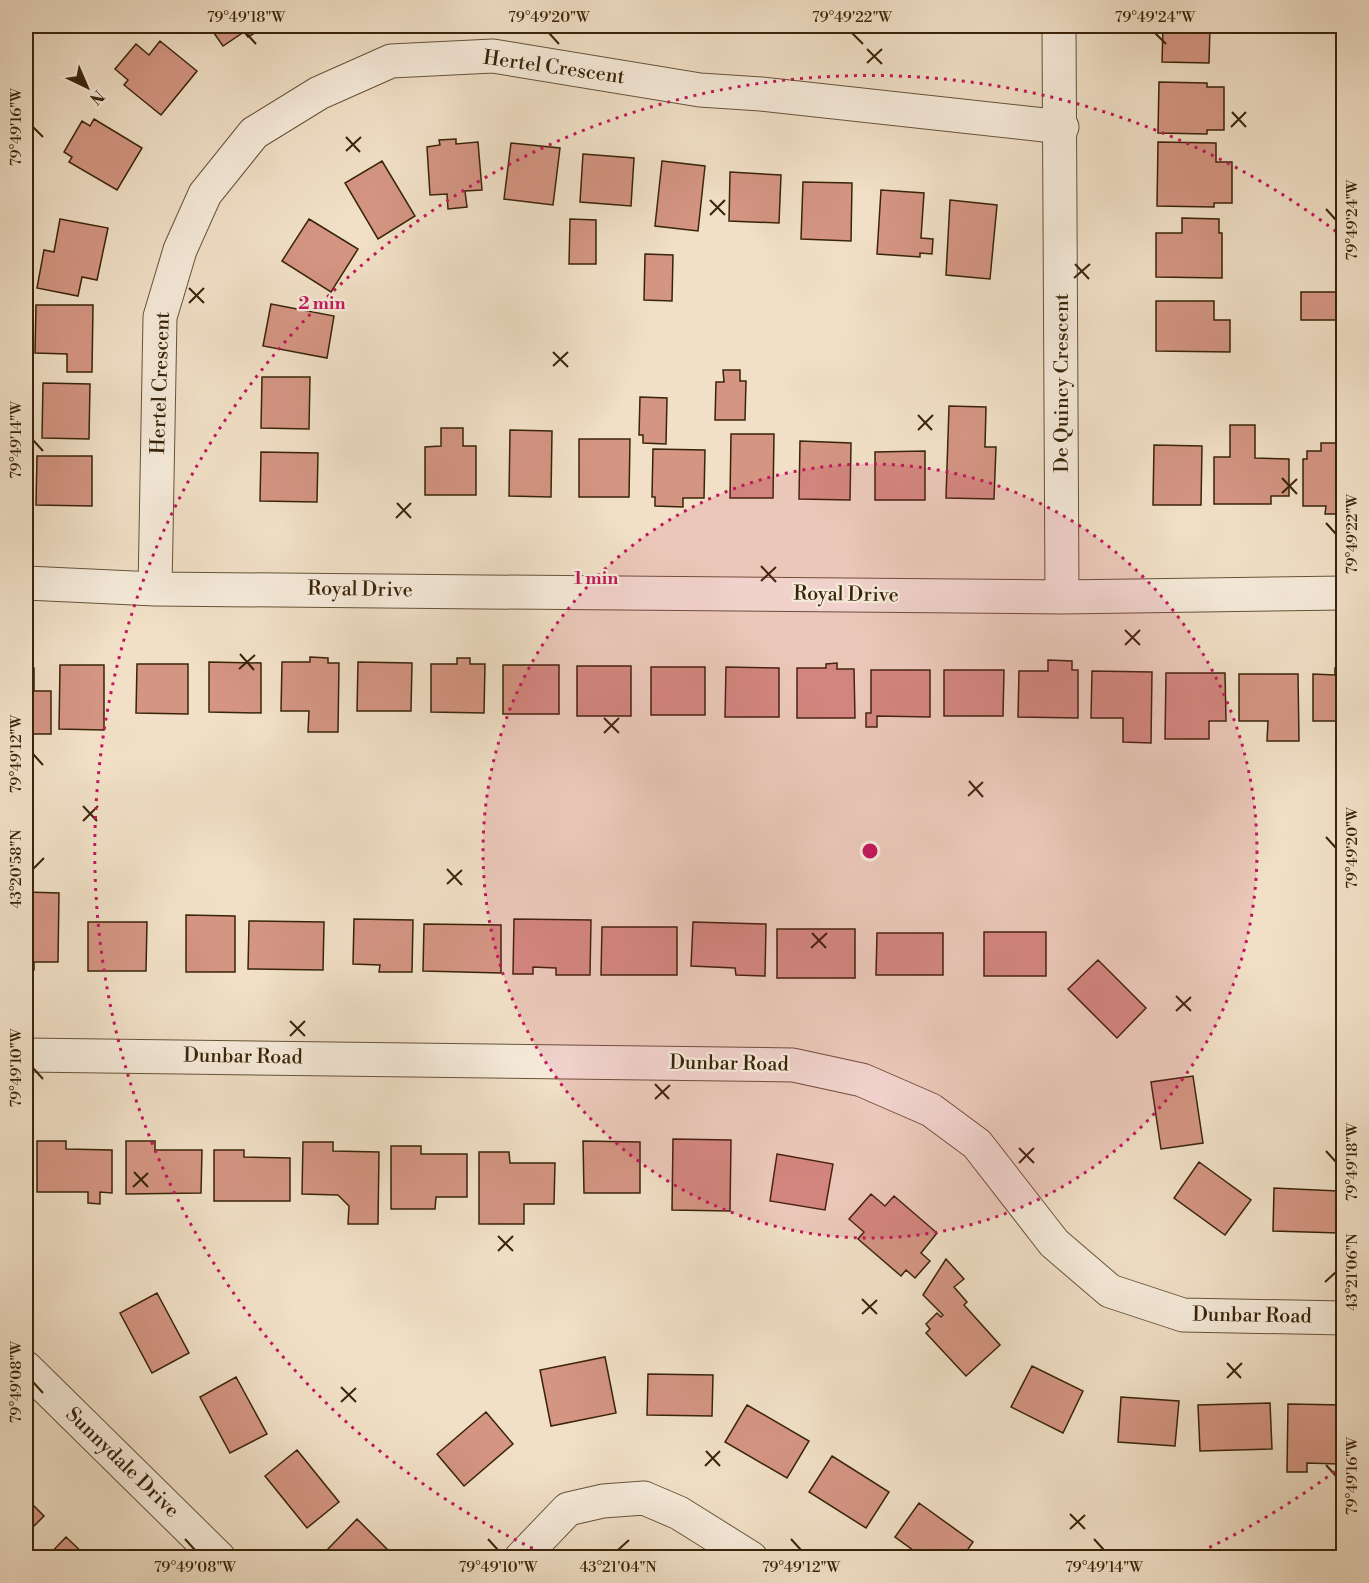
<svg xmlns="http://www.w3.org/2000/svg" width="1369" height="1583" font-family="'Libre Bodoni',serif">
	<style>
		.building { fill: #d49583; stroke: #392409; stroke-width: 1.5 }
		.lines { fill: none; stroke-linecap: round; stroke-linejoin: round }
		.minor-casing { stroke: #675338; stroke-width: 35 }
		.minor { stroke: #f6ebdb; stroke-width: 33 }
		.ticks { fill: none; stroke: #392409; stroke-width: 2 }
		.ring { fill: none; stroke: #c2185b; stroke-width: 3; stroke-dasharray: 3 6 }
		.labels { text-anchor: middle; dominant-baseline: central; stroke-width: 4.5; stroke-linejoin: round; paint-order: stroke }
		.street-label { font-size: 20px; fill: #392409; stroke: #f6ebdb }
		.centre { fill: #c2185b; stroke: #f6ebdb; stroke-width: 3 }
		.ring-label { font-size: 18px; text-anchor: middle; font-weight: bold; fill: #c2185b; stroke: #f6ebdb; stroke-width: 4.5; stroke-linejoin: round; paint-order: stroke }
		.neatline { fill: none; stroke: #392409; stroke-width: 2 }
		.ticks-label { font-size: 15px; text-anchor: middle; fill: #392409 }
	</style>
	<rect width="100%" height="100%" fill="#f1e0c7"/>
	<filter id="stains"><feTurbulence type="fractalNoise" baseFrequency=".00333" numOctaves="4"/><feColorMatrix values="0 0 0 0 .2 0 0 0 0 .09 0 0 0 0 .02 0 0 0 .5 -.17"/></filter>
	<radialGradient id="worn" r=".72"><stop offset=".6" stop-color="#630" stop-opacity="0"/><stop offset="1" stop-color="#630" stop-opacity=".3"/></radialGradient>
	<path class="building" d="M209 26H266L248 37 244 32 223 46Z
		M963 26H1002L1001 29Z
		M1163 26H1210L1209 63 1162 62Z
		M160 41 197 71 161 115 124 85 128 80 115 69 136 44 149 55Z
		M1159 82 1207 83V87H1224V130H1207V134L1158 133Z
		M94 119 142 148 117 190 69 162 72 157 64 152 82 121 90 126Z
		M456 139V144L478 142 482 190 465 191 467 207 448 209 447 194 430 195 427 147 440 145 439 140Z
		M1158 142 1216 143V162H1232V203H1214V207L1157 206Z
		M511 143 560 148 553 205 504 199Z
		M583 154 634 158 631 206 580 202Z
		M382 161 415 216 378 239 345 183Z
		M662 161 705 166 698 231 655 226Z
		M730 172 781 175 779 223 729 221Z
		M803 182 852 183 851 241 801 239Z
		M881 190 924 193 921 238 933 239 932 254 920 253V257L877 254Z
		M950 200 997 205 990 279 946 275Z
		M1182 218 1219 219V233H1222V278L1156 277V233H1182Z
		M60 219 108 228 97 280 82 277 78 296 37 288 44 250 54 252Z
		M309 219 358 249 331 292 282 261Z
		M570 219 596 220V264H569Z
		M645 254 673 255 672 301 644 300Z
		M1301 292H1344V320H1301Z
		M1156 301H1214V320H1230V352L1156 351Z
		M271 304 334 316 327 358 263 346Z
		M36 305H93L92 372H67V354L35 353Z
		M723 370H740V381H746L745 420H715L716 382H724Z
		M262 377H310L309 429 261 428Z
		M43 383 90 384 89 439 42 438Z
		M640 397 667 398 666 444 643 443V435H639Z
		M949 406 986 407 985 447H996L994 499 946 498Z
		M1230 425H1255V458L1289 459V496H1271V504H1214V457H1230Z
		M441 428H463V446H476V495H425V447L441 446Z
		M510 430 552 431 551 497 509 496Z
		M731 434H774L773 498H730Z
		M579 439H630L629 497H579Z
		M800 441 851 443 850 500 799 499Z
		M1321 443H1344V514H1325L1326 506H1303V459H1307V451H1321Z
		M1154 445 1202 446 1201 505H1153Z
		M653 449 705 450 704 498H683V507L655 506V497H652Z
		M925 451V500H875V452Z
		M261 452 318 453 317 502 260 501Z
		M37 456H92V506L36 505Z
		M310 657 328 658V663H339L338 732H308L309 711H281L282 662H310Z
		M457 658H470V664H485L484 713 431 712V664H457Z
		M1048 660 1072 661V670H1078V718L1018 717 1019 671H1048Z
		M209 662 261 663V713L209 712Z
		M358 662 412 663 411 711H357Z
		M837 663V669H854L855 718H797V668H826V664Z
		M137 664H188V714L136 713Z
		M60 665H104V730L59 729Z
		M503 665H559V714H503Z
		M577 666H631V716H577Z
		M651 667H705V715H651Z
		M726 667 779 668V717H725Z
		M26 668H34V691H51V734H26Z
		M1335 668H1344V721H1313V674L1335 675Z
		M871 670H930V717L877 716V727H866V713H871Z
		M944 670H1004L1003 716H944Z
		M1092 671 1152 672 1151 743 1123 742V718H1091Z
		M1166 673H1225L1226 721H1209V739H1165Z
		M1239 674H1298L1299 741H1267L1268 721H1239Z
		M26 892 59 893 58 962H34V970H26Z
		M186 915 235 916V972H186Z
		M354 919 413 920 412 972H379L380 965 353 964Z
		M514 919 591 920 590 975H556V968L533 967V974H513Z
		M249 921 324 922 323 970 248 969Z
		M88 922H147L146 971H88Z
		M693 922 766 924 765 976 736 975 735 968 691 966Z
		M424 924 501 925V973L423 971Z
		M602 927H677V975H601Z
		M777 929H855V978H777Z
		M984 932H1046V976H984Z
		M877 933H943V975H876Z
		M1098 960 1146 1008 1117 1038 1068 989Z
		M1193 1076 1203 1143 1161 1149 1151 1082Z
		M673 1139 731 1140 730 1211 672 1210Z
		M37 1141H66V1149L112 1150V1193L100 1192V1204L88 1203V1192H37Z
		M126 1141H155V1150H202L201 1193 126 1194Z
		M583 1141 640 1142V1193H584Z
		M303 1142H333V1151L379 1152 378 1224H348L349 1206 338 1195 302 1194Z
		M391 1146H421V1154H467V1197H436L435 1209H391Z
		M214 1150H244V1157L290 1158V1201H214Z
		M479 1152H509L510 1163H555L554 1204H524V1224H479Z
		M777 1154 833 1164 825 1210 770 1201Z
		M1199 1162 1251 1200 1225 1235 1174 1198Z
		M1338 1187H1344V1222H1340L1339 1233 1273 1231 1274 1188 1338 1191Z
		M871 1194 885 1206 894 1196 937 1233 921 1253 930 1261 915 1278 906 1270 901 1276 858 1239 864 1232 849 1219Z
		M946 1259 964 1279 954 1287 967 1302 964 1305 1000 1345 966 1376 926 1333 930 1329 926 1324 937 1313 941 1317 943 1315 923 1295Z
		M157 1293 189 1353 152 1373 120 1313Z
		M605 1357 616 1413 551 1426 540 1370Z
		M1032 1366 1083 1391 1063 1433 1011 1407Z
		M648 1374 713 1375 712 1416 647 1415Z
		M236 1377 267 1434 230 1453 200 1397Z
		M1121 1397 1179 1401 1175 1446 1118 1442Z
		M1270 1403 1272 1449 1200 1451 1198 1405Z
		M1288 1404 1344 1405V1451H1339V1464L1307 1463V1472H1287Z
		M747 1405 809 1441 787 1478 725 1442Z
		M486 1412 513 1444 464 1486 437 1454Z
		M297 1450 339 1502 307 1528 265 1476Z
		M832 1456 889 1492 866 1528 809 1492Z
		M26 1498 44 1516 26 1534Z
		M919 1503 973 1542 962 1558H924L895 1537Z
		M357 1519 396 1558H335L327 1550Z
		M66 1537 88 1558H46Z"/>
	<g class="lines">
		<defs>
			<path id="minor" d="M1059 26 1062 597
				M26 583 155 589 1062 597 1344 593
				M155 589 160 317 180 250 205 194 254 133 319 93 391 61 493 56 700 90 761 94 1062 127
				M26 1055 793 1065 862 1080 931 1110 977 1144 1054 1243 1110 1291 1183 1315 1344 1318
				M26 1368 219 1558
				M521 1558 568 1509 603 1501 644 1498 679 1513 751 1558"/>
		</defs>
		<use href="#minor" class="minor-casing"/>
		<use href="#minor" class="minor"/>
	</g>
	<path class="ticks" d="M246 33 256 44M549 33 559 44M852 33 863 44M1155 33 1166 44M867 49 882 64M867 63 882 49M1232 112 1246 127M33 127 43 137M1231 127 1246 112M346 137 360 152M346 151 361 137M710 200 725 215M1326 209 1336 220M710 215 725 200M1075 264 1089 279M1074 278 1090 264M189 288 204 303M189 303 204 288M553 352 568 367M553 366 568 352M918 415 932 430M918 430 933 415M33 440 43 451M1282 478 1297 494M1282 493 1297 479M397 503 411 518M396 518 411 503M1326 523 1336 534M761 566 776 582M761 581 776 567M1125 630 1140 645M1125 645 1140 630M240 654 254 670M239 669 255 655M604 718 619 733M604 733 619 718M33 754 43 765M969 781 983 797M968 796 983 782M83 806 97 821M83 821 98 806M1326 837 1336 848M33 869 44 858M447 869 462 885M447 884 462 870M812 933 826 948M811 948 827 933M1176 996 1191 1011M1176 1011 1191 997M290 1021 305 1036M290 1036 305 1021M33 1068 43 1079M655 1084 669 1099M655 1099 670 1085M1019 1148 1034 1163M1326 1151 1336 1162M1019 1163 1034 1148M134 1172 148 1187M133 1187 148 1173M498 1236 513 1251M498 1251 513 1236M1325 1282 1336 1272M862 1299 877 1314M862 1314 877 1300M1227 1363 1241 1378M1227 1378 1242 1363M33 1382 43 1393M341 1387 356 1402M341 1402 356 1388M706 1451 720 1466M1326 1465 1336 1476M705 1466 720 1451M1070 1514 1085 1529M1070 1529 1085 1515M185 1539 195 1550M488 1539 498 1550M791 1539 801 1550M1094 1539 1104 1550M618 1550 629 1540"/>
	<circle cx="870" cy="851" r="387" fill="#c2185b" fill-opacity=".12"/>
	<g class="ring">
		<circle cx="870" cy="851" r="387"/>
		<path d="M1342 1466A775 775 0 0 1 1191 1556M549 1556A775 775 0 1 1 1342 236"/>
	</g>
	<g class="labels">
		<g class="street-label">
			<text transform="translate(554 68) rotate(8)">Hertel Crescent</text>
			<text transform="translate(161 383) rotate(-88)">Hertel Crescent</text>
			<text transform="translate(1062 383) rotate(-90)">De Quincy Crescent</text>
			<text transform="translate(360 590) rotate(1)">Royal Drive</text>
			<text transform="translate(846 595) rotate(1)">Royal Drive</text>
			<text transform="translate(243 1057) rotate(1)">Dunbar Road</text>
			<text transform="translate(729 1064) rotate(1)">Dunbar Road</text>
			<text transform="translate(1252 1316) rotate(1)">Dunbar Road</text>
			<text transform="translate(122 1463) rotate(44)">Sunnydale Drive</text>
		</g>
	</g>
	<circle cx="870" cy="851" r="9" class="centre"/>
	<g class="ring-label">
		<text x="322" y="309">2 min</text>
		<text x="596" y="584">1 min</text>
	</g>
	<rect width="1369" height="1583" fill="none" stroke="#f1e0c7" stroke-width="66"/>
	<g transform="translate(87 87) rotate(136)" stroke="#f6ebdb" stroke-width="4.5" paint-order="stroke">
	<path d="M0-4.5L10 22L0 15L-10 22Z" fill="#392409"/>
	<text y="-9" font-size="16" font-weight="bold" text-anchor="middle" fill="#392409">N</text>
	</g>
	<rect x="33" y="33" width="1303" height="1517" class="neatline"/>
	<g class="ticks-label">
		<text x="246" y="22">79°49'18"W</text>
		<text x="549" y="22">79°49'20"W</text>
		<text x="852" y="22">79°49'22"W</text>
		<text x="1155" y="22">79°49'24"W</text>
		<text transform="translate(16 127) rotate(-90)" y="5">79°49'16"W</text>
		<text transform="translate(1352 220) rotate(-90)" y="5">79°49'24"W</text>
		<text transform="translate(16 440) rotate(-90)" y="5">79°49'14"W</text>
		<text transform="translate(1352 534) rotate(-90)" y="5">79°49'22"W</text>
		<text transform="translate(16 754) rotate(-90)" y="5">79°49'12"W</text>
		<text transform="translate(1352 848) rotate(-90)" y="5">79°49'20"W</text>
		<text transform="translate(16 869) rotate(-90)" y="5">43°20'58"N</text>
		<text transform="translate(16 1068) rotate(-90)" y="5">79°49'10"W</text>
		<text transform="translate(1352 1162) rotate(-90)" y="5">79°49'18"W</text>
		<text transform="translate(1352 1272) rotate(-90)" y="5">43°21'06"N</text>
		<text transform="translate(16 1382) rotate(-90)" y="5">79°49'08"W</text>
		<text transform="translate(1352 1476) rotate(-90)" y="5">79°49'16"W</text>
		<text x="195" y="1572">79°49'08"W</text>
		<text x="498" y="1572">79°49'10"W</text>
		<text x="618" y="1572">43°21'04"N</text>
		<text x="801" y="1572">79°49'12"W</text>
		<text x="1104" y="1572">79°49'14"W</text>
	</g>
	<rect width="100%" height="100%" filter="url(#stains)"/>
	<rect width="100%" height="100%" fill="url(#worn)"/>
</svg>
